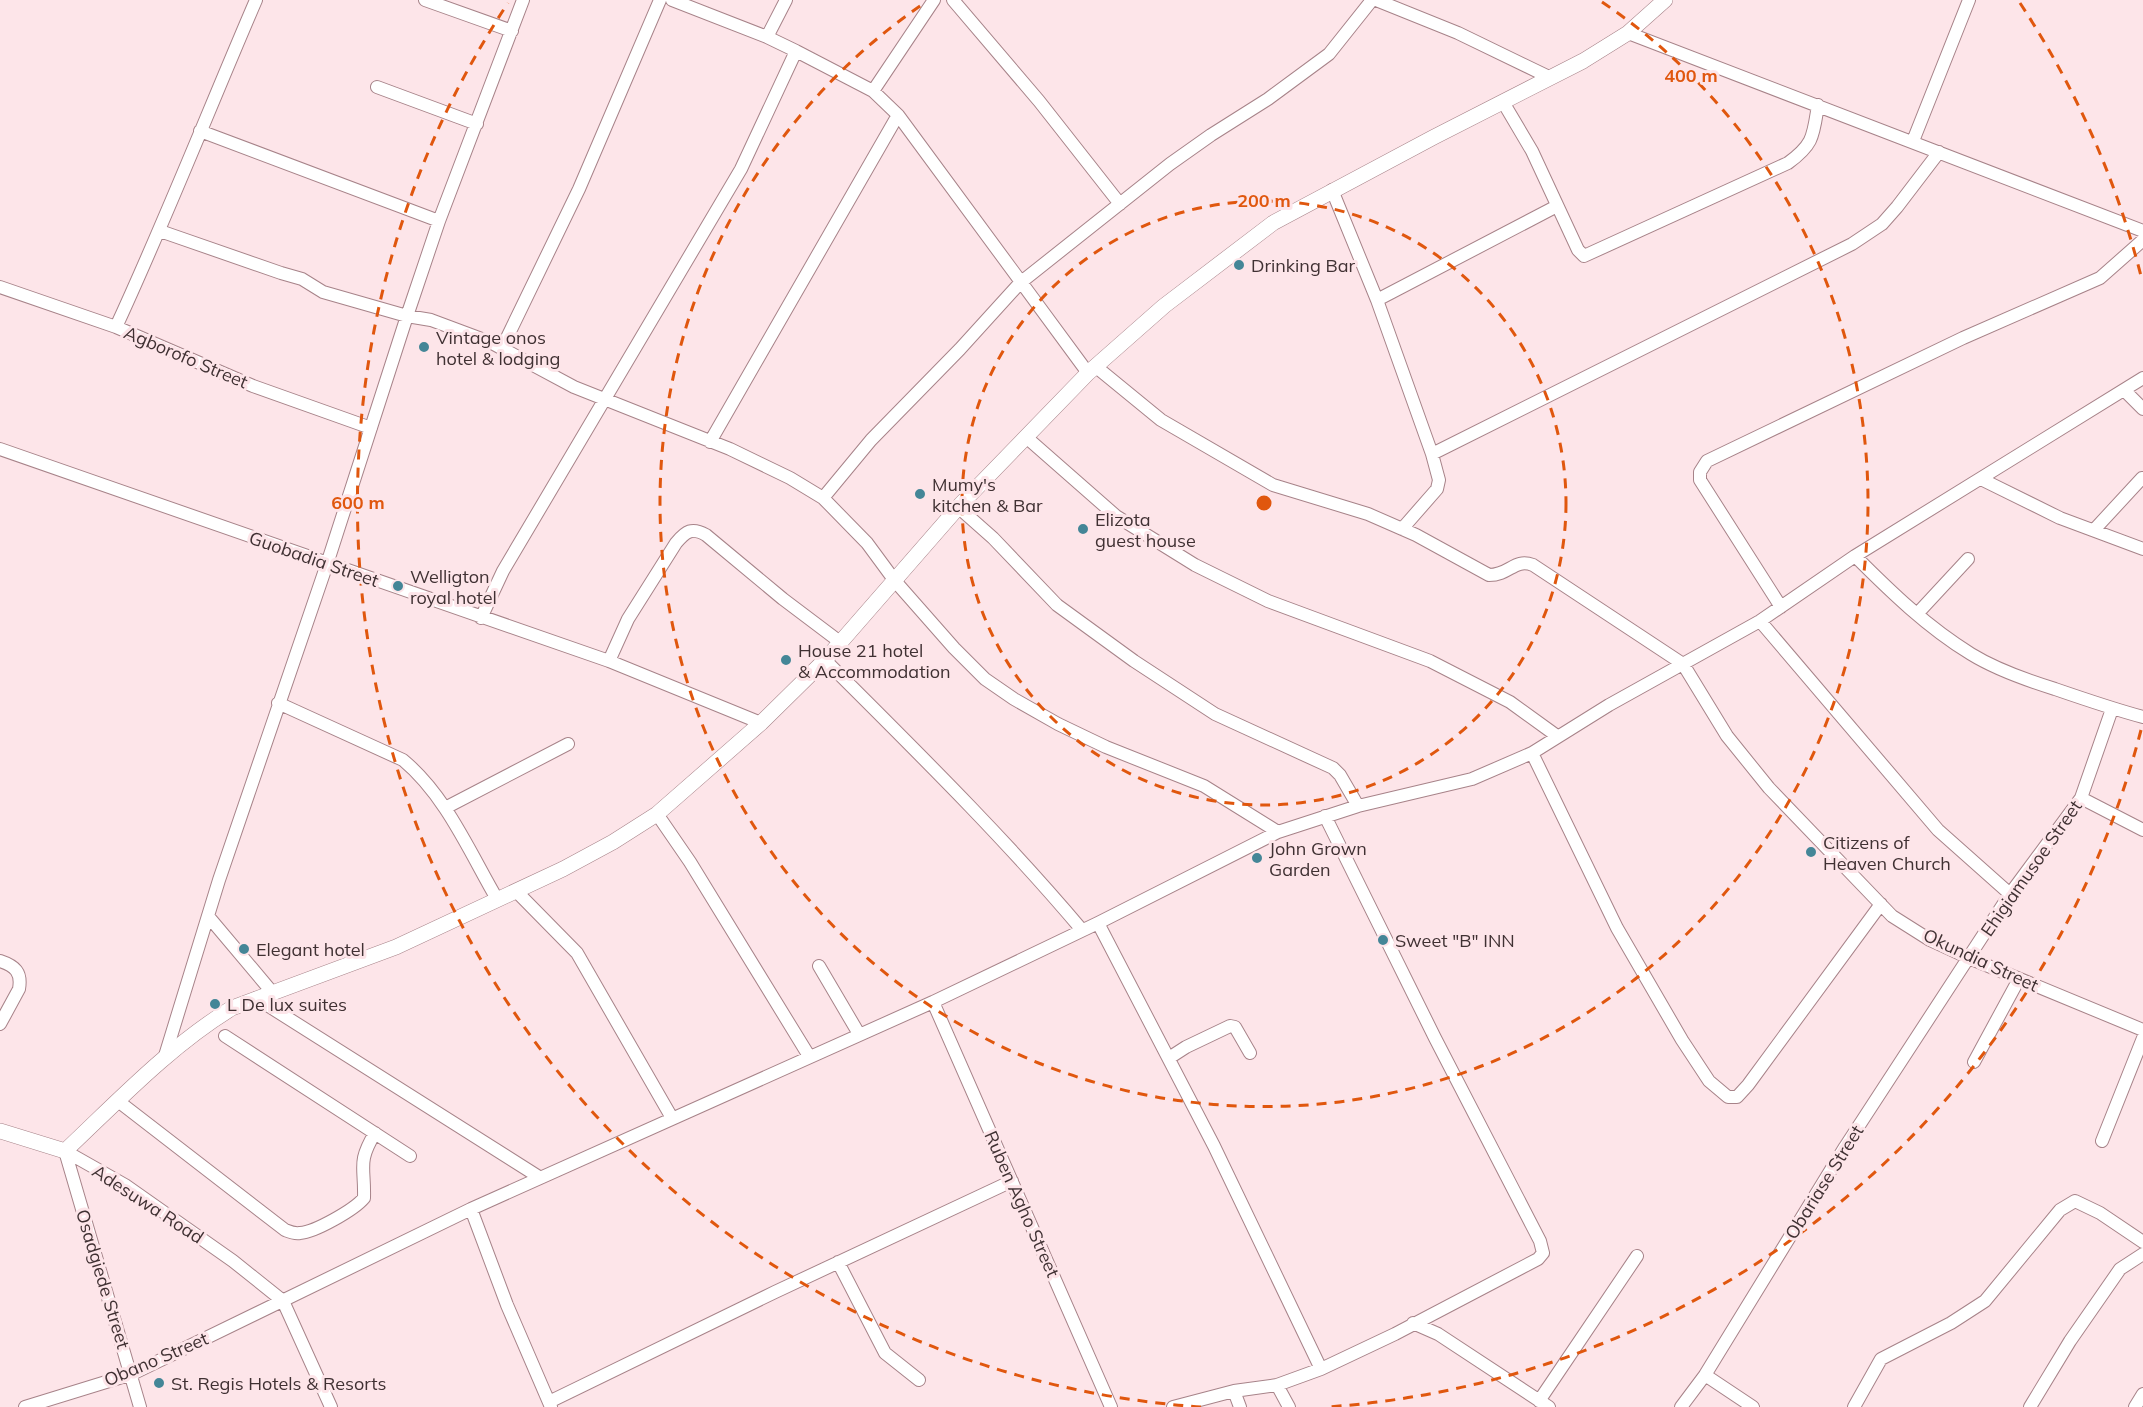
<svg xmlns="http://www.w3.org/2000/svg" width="2143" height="1407" font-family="Mulish,sans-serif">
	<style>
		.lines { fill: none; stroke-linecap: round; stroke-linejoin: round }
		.minor-casing { stroke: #a78389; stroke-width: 14 }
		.tertiary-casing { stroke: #a78389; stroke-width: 16 }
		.minor { stroke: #fff; stroke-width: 12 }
		.tertiary { stroke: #fff; stroke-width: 15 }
		.ring { fill: none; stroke: #e0570e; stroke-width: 3; stroke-dasharray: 10 8 }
		.poi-dot { fill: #448697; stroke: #fde5e9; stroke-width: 2 }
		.labels { text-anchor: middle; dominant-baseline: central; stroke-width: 6; stroke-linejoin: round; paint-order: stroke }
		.poi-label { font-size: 18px; fill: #403133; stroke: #fde5e9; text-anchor: start }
		.street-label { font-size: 18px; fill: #403133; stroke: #fde5e9 }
		.centre { fill: #e0570e; stroke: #fde5e9; stroke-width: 3 }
		.ring-label { font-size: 18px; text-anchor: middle; font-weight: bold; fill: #e0570e; stroke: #fde5e9; stroke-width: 6; stroke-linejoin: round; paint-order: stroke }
	</style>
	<rect width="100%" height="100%" fill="#fde5e9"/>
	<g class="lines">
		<defs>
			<path id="minor" d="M425 0 512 31
				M672 0 767 37 796 51 873 91 898 115 1088 373
				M953 0 1039 101 1120 204
				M1376 0 1458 33 1551 78
				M1628 33 2143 231
				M767 37 786 0
				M377 87 477 124
				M873 91 934 0
				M1503 102 1532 151 1578 250 1584 256 1788 163C1814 144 1813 136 1818 105
				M200 131 439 221
				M1913 141 1969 0
				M1332 190 1377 300 1432 454 1439 480 1437 489 1402 529
				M160 231 281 273 302 279 323 292 407 316 431 320 490 342 574 387 730 449 790 478 823 498 867 543 895 581 954 648 985 679 1014 699 1058 724 1106 747 1204 786 1278 832
				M0 287 116 327 253 386 371 428
				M1377 300 1557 206
				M116 327C166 219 209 109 256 0
				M502 348 579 189 660 0
				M1095 366 1161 420 1273 485 1368 514 1416 535 1489 575C1510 575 1514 558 1533 565L1683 664 1727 736 1769 788 1892 916 1930 940 1969 958 2143 1030
				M2124 390 2143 409
				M1026 437 1116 516 1195 565 1268 601 1430 661 1510 702 1557 736
				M710 442 898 115
				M0 449 609 661 761 723
				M1432 454 1852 244 1882 224 1897 207 1939 152
				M1981 479 2060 518 2143 549
				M823 498 871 440 960 349 1020 283 1170 164 1211 135 1268 99 1329 54 1372 0
				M958 507 993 538 1057 605 1134 661 1215 714 1333 768 1340 775 1358 806
				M2094 530 2142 478
				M1855 556C1891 592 1927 627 1971 654 1997 670 2026 680 2055 689 2084 699 2113 709 2143 717
				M1781 607 1700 480V472L1707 461 1963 338 2100 278 2143 240
				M1917 614 1968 559
				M481 618 503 571 741 169 796 51
				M1760 621 1938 830 2010 894
				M825 660C913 748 1002 835 1082 930
				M609 661 628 619 676 543C686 531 692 527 706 535L783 599 840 642
				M278 703 403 760C446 796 469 851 497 899
				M1532 753 1617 928 1682 1040 1709 1081 1728 1097H1737L1748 1085 1881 904
				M2081 798 2143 830
				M445 808 568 744
				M657 814 690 862 809 1056
				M516 891 577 953 672 1118
				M208 916 272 992
				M1098 923 1214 1146 1321 1369
				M0 961C15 966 22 972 19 989L0 1024
				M819 966 859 1034
				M256 998 539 1177
				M933 1002 1111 1407
				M225 1036 410 1156
				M1169 1058 1186 1047 1230 1026 1235 1027 1250 1053
				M164 1059 219 880 327 564 407 316 439 221 523 0
				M1974 1062 2019 979
				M118 1101 285 1230C290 1232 294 1234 300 1233 315 1232 354 1210 364 1198 365 1166 357 1163 375 1133
				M2102 1141 2143 1038
				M65 1151 125 1185 233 1261 283 1301 331 1407
				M65 1151 140 1407
				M471 1209 507 1305 551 1407
				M838 1262 885 1353 919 1380
				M1413 1323 1438 1334 1549 1407
				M1705 1375 1753 1407
				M1277 1385 1289 1407
				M1234 1391 1240 1407
				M1539 1401 1637 1256
				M549 1402 775 1292 1012 1181
				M25 1407 132 1374 471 1209 933 1002 1098 923 1278 832 1358 806 1472 779 1532 753 1609 705 1760 621 1855 556 2143 378
				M1173 1407 1234 1391 1277 1385 1321 1369 1395 1334 1538 1259 1543 1253 1540 1241 1435 1038 1325 816
				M1681 1407 1705 1375 1845 1147 2010 894 2081 798 2112 709
				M1854 1407 1881 1359 1951 1323 1985 1301 2060 1210 2075 1201 2100 1213 2143 1242
				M2030 1407 2070 1341 2120 1269 2143 1254
				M2135 1407 2143 1394"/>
			<path id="tertiary" d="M0 1131 65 1151C118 1101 170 1046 232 1008L396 947 563 869 613 842 657 814 761 723 825 660 961 504 1088 373 1164 306 1273 223 1434 137 1583 61 1628 33 1665 0"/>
		</defs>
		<use href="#minor" class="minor-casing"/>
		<use href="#tertiary" class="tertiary-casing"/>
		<use href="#minor" class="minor"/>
		<use href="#tertiary" class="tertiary"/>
	</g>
	<g class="ring">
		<circle cx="1264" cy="503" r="302"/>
		<path d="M1602 2A604 604 0 1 1 926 2"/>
		<path d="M2141 730A906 906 0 0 1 1327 1407M1201 1407A906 906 0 0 1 508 3M2020 3A906 906 0 0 1 2141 276"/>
	</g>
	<g class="poi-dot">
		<circle cx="1239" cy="265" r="6"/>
		<circle cx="424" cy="347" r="6"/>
		<circle cx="920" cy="494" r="6"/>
		<circle cx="1083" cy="529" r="6"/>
		<circle cx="398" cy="586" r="6"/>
		<circle cx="786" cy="660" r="6"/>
		<circle cx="1811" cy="852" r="6"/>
		<circle cx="1257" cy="858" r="6"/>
		<circle cx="1383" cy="940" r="6"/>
		<circle cx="244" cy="949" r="6"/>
		<circle cx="215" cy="1004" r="6"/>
		<circle cx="159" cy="1383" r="6"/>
	</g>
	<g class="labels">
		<g class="poi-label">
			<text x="1251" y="265">Drinking Bar</text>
			<text x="436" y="337">Vintage onos<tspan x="436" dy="21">hotel &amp; lodging</tspan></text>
			<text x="932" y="484">Mumy's<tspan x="932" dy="21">kitchen &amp; Bar</tspan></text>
			<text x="1095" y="519">Elizota<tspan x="1095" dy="21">guest house</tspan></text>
			<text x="410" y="576">Welligton<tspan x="410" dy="21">royal hotel</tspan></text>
			<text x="798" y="650">House 21 hotel<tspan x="798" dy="21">&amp; Accommodation</tspan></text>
			<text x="1823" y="842">Citizens of<tspan x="1823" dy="21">Heaven Church</tspan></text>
			<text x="1269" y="848">John Grown<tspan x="1269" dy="21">Garden</tspan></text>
			<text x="1395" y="940">Sweet "B" INN</text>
			<text x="256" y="949">Elegant hotel</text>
			<text x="227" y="1004">L De lux suites</text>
			<text x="171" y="1383">St. Regis Hotels &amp; Resorts</text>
		</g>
		<g class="street-label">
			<text transform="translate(186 357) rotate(23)">Agborofo Street</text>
			<text transform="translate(314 559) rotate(19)">Guobadia Street</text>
			<text transform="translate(2031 868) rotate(-55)">Ehigiamusoe Street</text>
			<text transform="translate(1981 960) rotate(25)">Okundia Street</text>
			<text transform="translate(1824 1182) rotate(-58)">Obariase Street</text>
			<text transform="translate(148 1204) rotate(33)">Adesuwa Road</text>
			<text transform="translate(1022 1204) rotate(66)">Ruben Agho Street</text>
			<text transform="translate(103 1279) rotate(73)">Osadgiede Street</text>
			<text transform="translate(156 1359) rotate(-23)">Obano Street</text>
		</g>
	</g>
	<circle cx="1264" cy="503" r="9" class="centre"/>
	<g class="ring-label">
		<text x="1691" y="82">400 m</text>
		<text x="1264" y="207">200 m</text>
		<text x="358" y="509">600 m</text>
	</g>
</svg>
